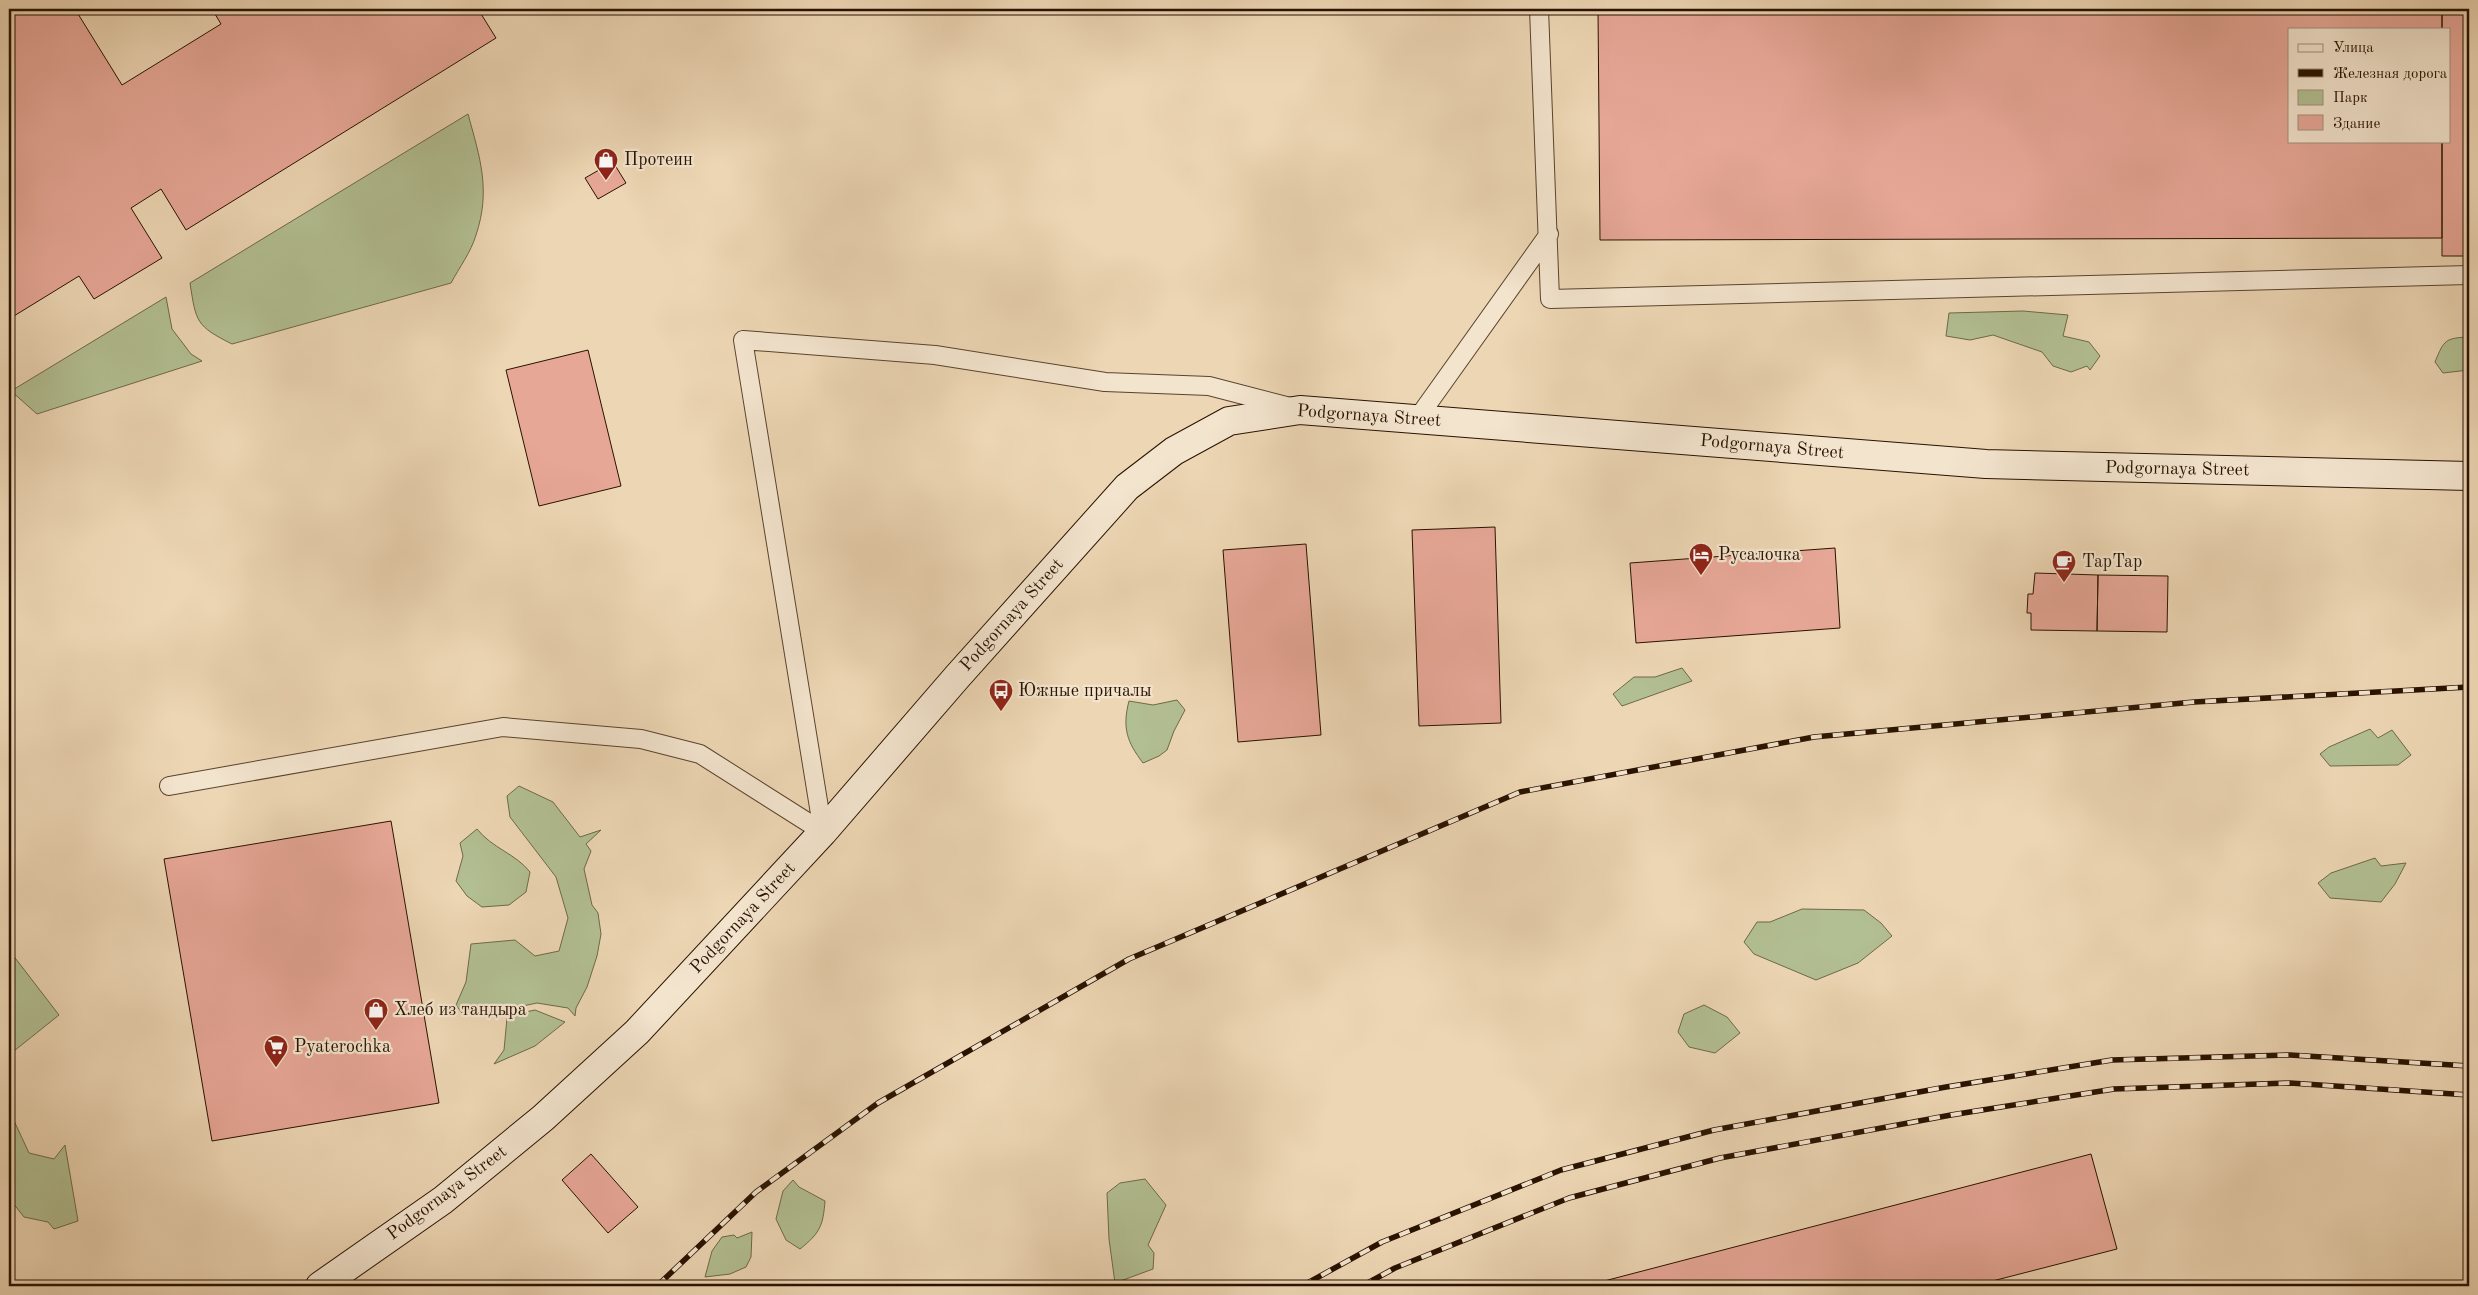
<svg xmlns="http://www.w3.org/2000/svg" width="2478" height="1295" font-family="'Old Standard TT',serif">
	<style>
		.green { fill: #b2bf92; stroke: #6e6849 }
		.building { fill: #e7a797; stroke: #291200 }
		.lines { fill: none; stroke-linecap: round; stroke-linejoin: round }
		.service-casing { stroke: #5a432d; stroke-width: 20 }
		.secondary-casing { stroke: #291200; stroke-width: 30 }
		.service { stroke: #f3e4ce; stroke-width: 18 }
		.secondary { stroke: #f3e4ce; stroke-width: 28 }
		.rail-casing { stroke: #291200; stroke-width: 5.5 }
		.rail { stroke: #f3e4ce; stroke-width: 4; stroke-dasharray: 11; stroke-linecap: butt }
		.labels { text-anchor: middle; dominant-baseline: central; stroke-width: 4.5; stroke-linejoin: round; paint-order: stroke }
		.poi-label { font-size: 18px; fill: #291200; stroke: #f3e4ce; text-anchor: start }
		.street-label { font-size: 18px; fill: #291200; stroke: #f3e4ce }
	</style>
	<rect width="100%" height="100%" fill="#edd6b4"/>
	<filter id="stains"><feTurbulence type="fractalNoise" baseFrequency=".004" numOctaves="4"/><feColorMatrix values="0 0 0 0 .2 0 0 0 0 .09 0 0 0 0 .02 0 0 0 .5 -.17"/></filter>
	<radialGradient id="worn" r=".72"><stop offset=".6" stop-color="#630" stop-opacity="0"/><stop offset="1" stop-color="#630" stop-opacity=".3"/></radialGradient>
	<path class="green" d="M468 114C480 158 491 190 476 235 471 252 459 268 451 283L232 344C196 326 196 322 190 283Z
		M166 297 172 329 191 354 202 361 37 414 11 391Z
		M2023 311 2068 315 2063 336 2089 342 2100 356 2090 370 2087 366 2071 372 2053 366 2042 352 1993 335 1970 340 1946 336 1949 313Z
		M2469 337V370L2443 373 2435 362C2444 340 2445 338 2469 337Z
		M1682 668 1692 681 1622 706 1613 694 1634 677H1655Z
		M1177 700 1185 710 1174 731 1167 750 1159 756 1143 763C1127 742 1122 728 1129 701L1153 705Z
		M2370 729 2378 738 2392 730 2411 755 2398 765 2330 766 2320 754 2329 747Z
		M519 786 553 802 580 837 601 830 586 844 591 851 584 869 592 905 598 913 601 934 597 956 587 987 576 1008 575 1016 568 1008 537 1003 490 1013H462L456 1005 466 982 471 944 515 940 535 956 559 951 568 918 556 877 510 817 507 796Z
		M477 829C492 848 516 854 530 872L526 892 509 905 482 907 467 896 456 881 463 856 460 843Z
		M2375 858 2381 866 2406 863 2395 884 2381 902 2330 898 2318 883 2331 873Z
		M1802 909 1864 910 1881 923 1892 936 1858 963 1816 980 1754 954 1744 942 1757 922H1770Z
		M9 950 59 1015 9 1055Z
		M1704 1005 1727 1017 1740 1033 1715 1053 1689 1047 1678 1032 1684 1014Z
		M535 1010 565 1022 535 1046 494 1064 504 1050 507 1018 511 1015Z
		M9 1110 29 1153 54 1159 65 1145 78 1221 54 1229 48 1222 24 1217 9 1198Z
		M1145 1179 1166 1205 1148 1245 1154 1253 1153 1269 1115 1283 1109 1239 1107 1193 1120 1183Z
		M793 1180 799 1187 825 1201C823 1226 820 1233 800 1249L786 1240 776 1219 783 1191Z
		M752 1232 751 1257 746 1267 730 1274 705 1277 712 1251 722 1237 734 1235 737 1238Z"/>
	<path class="building" d="M9 9H75L122 85 221 24 212 9H478L496 38 186 230 161 189 131 208 162 258 94 299 79 276 9 319Z
		M1598 9H2442V29H2289V141H2442V238L1600 240Z
		M2442 9H2469V256H2442V141H2449V29H2442Z
		M613 162 626 183 598 199 585 178Z
		M588 350 621 486 539 506 506 370Z
		M1495 527 1501 723 1419 726 1412 530Z
		M1306 544 1321 735 1238 742 1223 550Z
		M1835 548 1840 628 1636 643 1630 563Z
		M2035 573 2098 575 2097 631 2031 630V613H2027L2028 594H2033Z
		M2098 575 2168 576 2167 632 2097 631Z
		M391 821 439 1103 212 1141 164 859Z
		M591 1154 638 1207 608 1233 562 1180Z
		M2091 1154 2117 1249 1973 1286H1585Z"/>
	<g class="lines">
		<defs>
			<path id="service" d="M1539 9 1550 299 2469 275
				M1417 419 1549 234
				M169 786 503 727 641 739 700 754 823 832
				M823 832 743 340 935 355 1105 382 1209 386 1290 407"/>
			<path id="secondary" d="M320 1286 443 1200 543 1118 637 1032 823 832 957 677 1127 487 1174 451 1229 421 1300 410 1986 464 2469 476"/>
		</defs>
		<use href="#service" class="service-casing"/>
		<use href="#secondary" class="secondary-casing"/>
		<use href="#service" class="service"/>
		<use href="#secondary" class="secondary"/>
		<defs>
			<path id="rail" d="M657 1286 756 1192 878 1103 1129 959 1520 792 1814 737 2194 702 2469 687
				M1302 1286 1382 1242 1561 1170 1714 1130 1946 1087 2112 1060 2290 1055 2469 1066
				M1362 1286 1395 1268 1569 1198 1720 1158 1951 1115 2114 1089 2290 1083 2469 1095"/>
		</defs>
		<use href="#rail" class="rail-casing"/>
		<use href="#rail" class="rail"/>
	</g>
	<defs>
		<symbol id="shop-pin" viewBox="-11 -11 22 30"><path d="M0 17L-7.5 6A9.5 9.5 0 1 1 7.5 6Z" fill="#8f2418" stroke="#f3e4ce"/><path d="M-5-2.5h2.3a2.7 3.5 0 0 1 5.4 0H5L5.5 6h-11ZM-1.5-2.5h3a1.5 2.3 0 0 0-3 0Z" fill="#fff"/></symbol>
		<symbol id="hotel-pin" viewBox="-11 -11 22 30"><path d="M0 17L-7.5 6A9.5 9.5 0 1 1 7.5 6Z" fill="#8f2418" stroke="#f3e4ce"/><path d="M-6-4.5h1.5V1H6V5H4.5V3h-9V5H-6ZM-4 0a1.8 1.8 0 1 1 3.6 0ZM.5 0V-2.5h3Q6-2.5 6 0Z" fill="#fff"/></symbol>
		<symbol id="cafe-pin" viewBox="-11 -11 22 30"><path d="M0 17L-7.5 6A9.5 9.5 0 1 1 7.5 6Z" fill="#8f2418" stroke="#f3e4ce"/><path d="M-5.5-4.5H6V0H3Q3 3.5 0 3.5H-2.5Q-5.5 3.5-5.5 0ZM3-3.2v2h1.7v-2ZM-6 4.5H4V6H-6Z" fill="#fff"/></symbol>
		<symbol id="bus-pin" viewBox="-11 -11 22 30"><path d="M0 17L-7.5 6A9.5 9.5 0 1 1 7.5 6Z" fill="#8f2418" stroke="#f3e4ce"/><path d="M-5-6H5V4H4V6H2V4H-2V6H-4V4H-5ZM-3.5-4V0h7V-4ZM-3.5 1.2v1.5H-2V1.2ZM2 1.2v1.5H3.5V1.2Z" fill="#fff"/></symbol>
		<symbol id="supermarket-pin" viewBox="-11 -11 22 30"><path d="M0 17L-7.5 6A9.5 9.5 0 1 1 7.5 6Z" fill="#8f2418" stroke="#f3e4ce"/><path d="M-6-5.5h2.5l.6 2H6L4.5 2H-2.5L-4.4-4H-6ZM-1.5 3.2a1.3 1.3 0 1 0 .1 0ZM3 3.2a1.3 1.3 0 1 0 .1 0Z" fill="#fff"/></symbol>
	</defs>
	<g fill-rule="evenodd">
		<use href="#shop-pin" x="592" y="146" width="28" height="38"/>
		<use href="#hotel-pin" x="1687" y="541" width="28" height="38"/>
		<use href="#cafe-pin" x="2050" y="548" width="28" height="38"/>
		<use href="#bus-pin" x="987" y="677" width="28" height="38"/>
		<use href="#shop-pin" x="362" y="996" width="28" height="38"/>
		<use href="#supermarket-pin" x="262" y="1033" width="28" height="38"/>
	</g>
	<g class="labels">
		<g class="poi-label">
			<text x="624" y="160">Протеин</text>
			<text x="1718" y="555">Русалочка</text>
			<text x="2082" y="562">ТарТар</text>
			<text x="1018" y="691">Южные причалы</text>
			<text x="394" y="1010">Хлеб из тандыра</text>
			<text x="294" y="1047">Pyaterochka</text>
		</g>
		<g class="street-label">
			<text transform="translate(1369 416) rotate(4)">Podgornaya Street</text>
			<text transform="translate(1772 447) rotate(5)">Podgornaya Street</text>
			<text transform="translate(2177 469) rotate(1)">Podgornaya Street</text>
			<text transform="translate(1012 615) rotate(-48)">Podgornaya Street</text>
			<text transform="translate(743 918) rotate(-47)">Podgornaya Street</text>
			<text transform="translate(447 1193) rotate(-37)">Podgornaya Street</text>
		</g>
	</g>
	<rect width="2478" height="1295" fill="none" stroke="#edd6b4" stroke-width="30"/>
	<rect x="10" y="10" width="2458" height="1275" fill="none" stroke="#291200" stroke-width="2.5"/>
	<rect x="15" y="15" width="2448" height="1265" fill="none" stroke="#291200"/>
	<rect x="2288" y="28" width="162" height="115" fill="#f3e4ce" stroke="#a2907c"/>
	<rect x="2298" y="44" width="25" height="8" fill="#f3e4ce" stroke="#a2907c"/>
	<text x="2333" y="52" font-size="15" fill="#291200">Улица</text>
	<rect x="2298" y="69" width="25" height="8" fill="#291200" stroke="#a2907c"/>
	<text x="2333" y="78" font-size="15" fill="#291200">Железная дорога</text>
	<rect x="2298" y="90" width="25" height="15" fill="#b2bf92" stroke="#a2907c"/>
	<text x="2333" y="102" font-size="15" fill="#291200">Парк</text>
	<rect x="2298" y="115" width="25" height="15" fill="#e7a797" stroke="#a2907c"/>
	<text x="2333" y="128" font-size="15" fill="#291200">Здание</text>
	<rect width="100%" height="100%" filter="url(#stains)"/>
	<rect width="100%" height="100%" fill="url(#worn)"/>
</svg>
